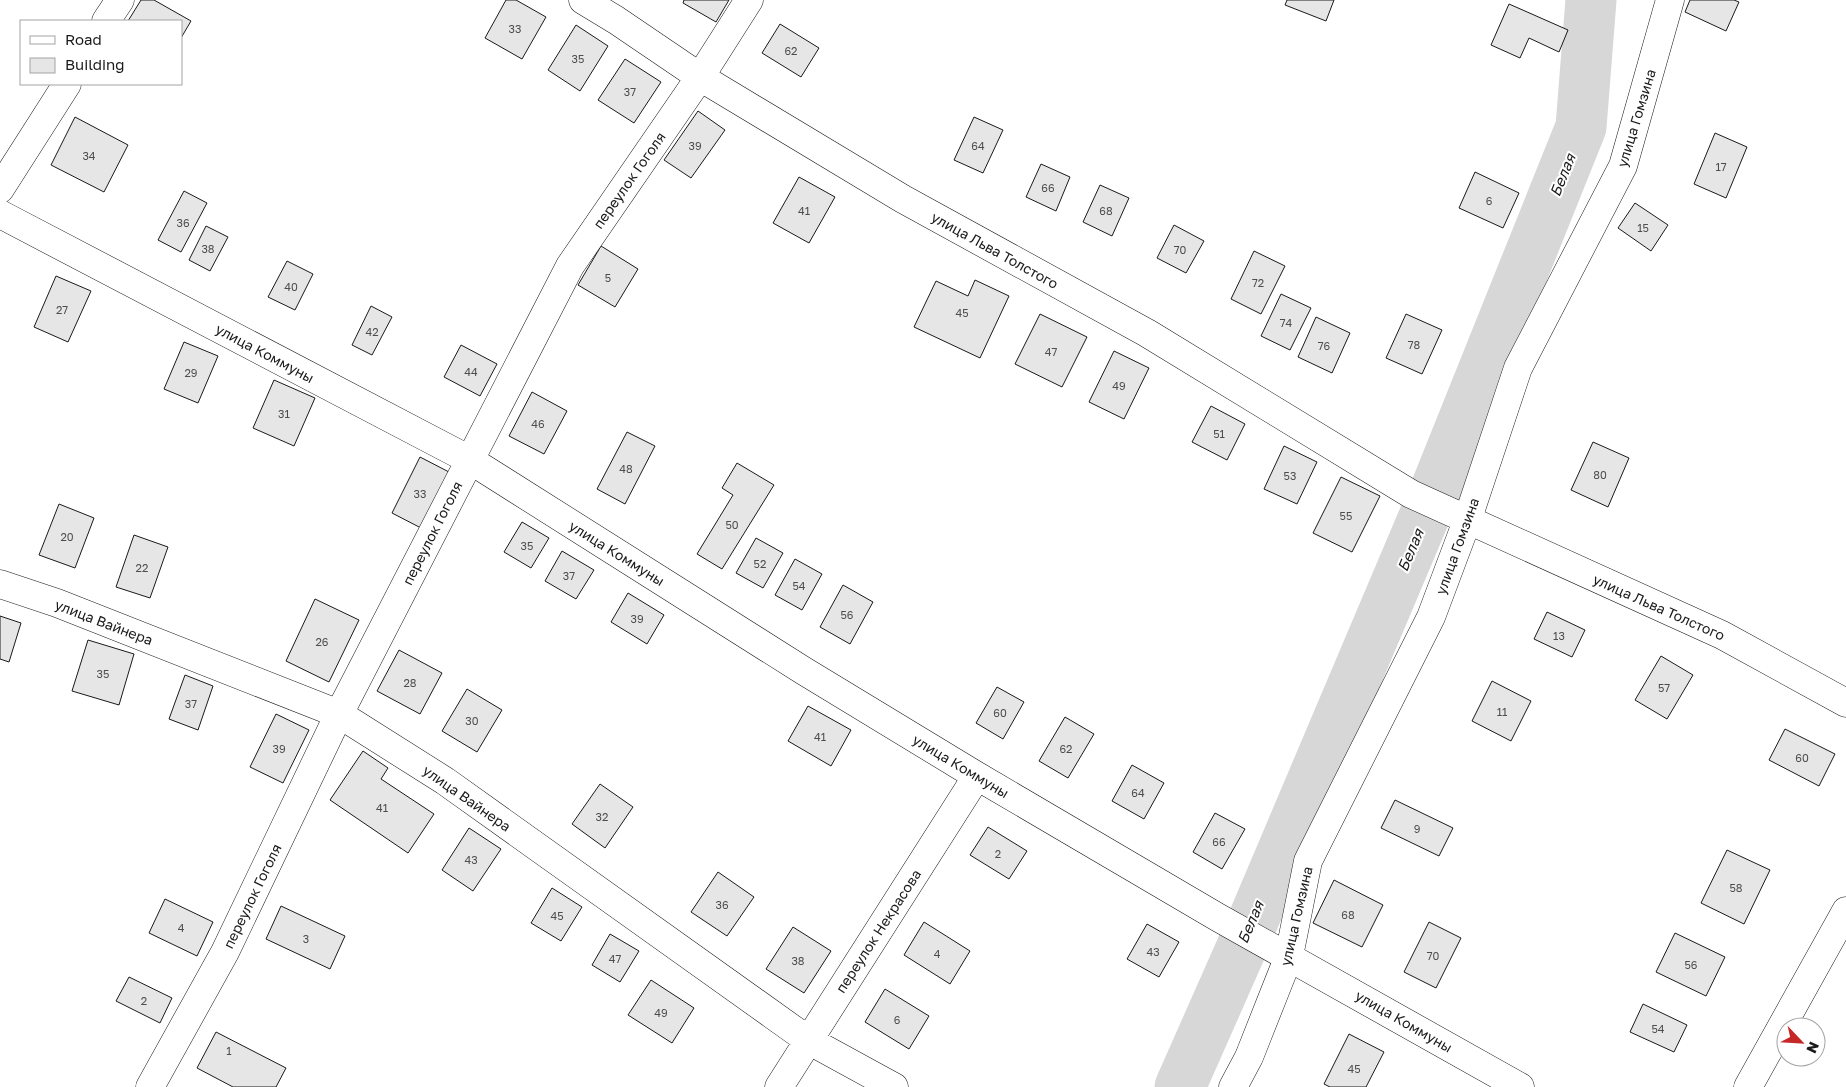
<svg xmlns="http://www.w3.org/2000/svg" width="1846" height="1087" font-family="'Golos Text',sans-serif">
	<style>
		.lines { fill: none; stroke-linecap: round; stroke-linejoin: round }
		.river { stroke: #d7d7d7; stroke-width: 51 }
		.building { fill: #e6e6e6; stroke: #1a1a1a }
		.minor-casing { stroke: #1a1a1a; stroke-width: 29 }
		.major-casing { stroke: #1a1a1a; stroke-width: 29 }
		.minor { stroke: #fff; stroke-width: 28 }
		.major { stroke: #fff; stroke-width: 28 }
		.labels { text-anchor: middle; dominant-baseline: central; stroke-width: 4; stroke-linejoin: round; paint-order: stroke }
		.number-label { font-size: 11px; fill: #4d4d4d }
		.street-label { font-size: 14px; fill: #1a1a1a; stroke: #fff }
		.water-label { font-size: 15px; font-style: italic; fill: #1a1a1a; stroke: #fff }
	</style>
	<rect width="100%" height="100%" fill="#fff"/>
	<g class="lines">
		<path class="river" d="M1180 1087 1241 949 1435 491 1581 127 1591 0"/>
	</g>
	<path class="building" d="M141 0H154L191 21 181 38V21H128Z
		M506 0H516L546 17 522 59 485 38Z
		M684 0H729L716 22 683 3Z
		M1287 0H1334L1326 21 1285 5Z
		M1690 0H1734L1739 2 1726 31 1685 12Z
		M1509 4 1568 30 1559 52 1529 38 1520 58 1491 45Z
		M780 24 819 48 801 77 762 53Z
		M576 25 608 46 580 91 548 70Z
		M625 59 661 82 634 123 598 100Z
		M698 111 725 130 691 178 664 160Z
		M75 117 128 145 104 192 51 165Z
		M974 117 1003 130 983 173 954 160Z
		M1715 133 1747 147 1726 198 1694 184Z
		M1041 164 1070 177 1056 211 1026 197Z
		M1475 172 1519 193 1503 228 1459 208Z
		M799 177 835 197 809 243 773 223Z
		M1100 185 1129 198 1112 236 1083 222Z
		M184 191 207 203 181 252 158 240Z
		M1635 203 1668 225 1651 251 1618 228Z
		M1174 225 1204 241 1186 273 1157 258Z
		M206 226 228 237 210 271 189 260Z
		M601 246 638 269 615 307 578 285Z
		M1254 251 1285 266 1261 314 1231 299Z
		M287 261 313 274 295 310 268 297Z
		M56 276 91 291 68 342 34 327Z
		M975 280 1009 296 980 358 914 327 936 281 968 296Z
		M1281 294 1311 308 1290 350 1261 336Z
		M371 306 392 317 372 355 352 345Z
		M1040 314 1087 337 1062 387 1015 364Z
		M1406 314 1442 330 1422 374 1386 358Z
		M1316 317 1350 333 1332 373 1298 357Z
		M184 342 218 356 198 403 164 389Z
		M461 345 497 364 480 396 444 377Z
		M1114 351 1149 368 1124 419 1089 402Z
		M274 380 315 398 294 446 253 428Z
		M532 392 567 411 544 454 509 436Z
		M1211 406 1245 424 1227 460 1192 442Z
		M627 432 655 446 625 504 597 489Z
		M1593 442 1629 458 1608 507 1571 490Z
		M1284 446 1317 462 1297 504 1264 489Z
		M420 457 449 472 421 528 392 513Z
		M737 463 774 485 722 569 697 554 733 495 722 488Z
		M1341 477 1380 496 1352 552 1313 533Z
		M59 504 94 518 75 568 39 555Z
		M522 522 549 538 531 568 504 552Z
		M134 535 168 547 150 598 116 587Z
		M756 538 783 553 763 588 736 573Z
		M562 551 594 570 576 599 545 581Z
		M795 559 822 574 802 610 775 595Z
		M843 585 873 602 850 644 820 627Z
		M628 593 664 615 647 644 611 622Z
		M315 599 359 620 329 682 286 661Z
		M1547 612 1585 630 1572 657 1534 639Z
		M0 616 21 623 9 662 0 659Z
		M88 640 134 654 119 705 72 691Z
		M399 650 442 673 420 714 377 691Z
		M1661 656 1693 675 1667 719 1635 700Z
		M185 675 213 686 198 730 169 719Z
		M1492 681 1531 701 1511 741 1472 721Z
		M997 687 1024 702 1003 739 976 723Z
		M467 689 502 710 477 752 442 731Z
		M808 706 851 730 831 766 788 741Z
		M276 714 309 730 283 783 250 767Z
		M1065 717 1094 734 1068 778 1039 761Z
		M1785 729 1835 754 1819 786 1769 760Z
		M363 751 388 768 381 779 434 814 408 853 330 800Z
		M1132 765 1164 783 1144 819 1112 801Z
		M600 784 633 807 605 848 572 824Z
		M1395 800 1453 828 1439 856 1381 828Z
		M1215 813 1245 829 1222 869 1193 852Z
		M988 827 1027 851 1009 879 970 855Z
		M469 828 501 849 473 891 442 870Z
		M1727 850 1770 870 1744 924 1701 903Z
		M718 872 754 897 727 936 691 912Z
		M1334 880 1383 905 1362 947 1313 923Z
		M552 888 582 907 561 941 531 923Z
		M165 899 213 922 197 956 149 933Z
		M281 906 345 936 330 969 266 939Z
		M924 922 970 951 950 984 904 955Z
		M1429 922 1461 938 1436 988 1404 972Z
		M1147 924 1179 942 1159 977 1127 959Z
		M793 927 831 951 804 993 766 969Z
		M1675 933 1725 957 1706 996 1656 972Z
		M610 934 639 951 620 982 592 965Z
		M129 977 172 998 160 1023 116 1001Z
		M651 980 694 1008 672 1043 628 1015Z
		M885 989 929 1016 909 1049 865 1022Z
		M1643 1004 1687 1025 1674 1052 1630 1032Z
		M216 1032 286 1068 276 1087H233L197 1068Z
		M1349 1034 1384 1052 1366 1087H1330L1324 1084Z"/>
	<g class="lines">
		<defs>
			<path id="minor" d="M583 0 616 20 700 77 903 199 1147 333 1411 494 1722 635 1846 703
				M106 21 120 0
				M0 189 67 84
				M0 214 470 460 804 671 977 776 1219 918 1520 1087
				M0 584 57 603 339 714 445 781 808 1040 894 1087
				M150 1087 225 952 339 714 570 266 700 77 749 0
				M779 1087 977 776
				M1233 1087 1249 1057 1289 956 1308 861 1431 617 1467 521 1518 368 1623 166 1670 0"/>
			<path id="major" d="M1748 1087 1846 911"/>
		</defs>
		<use href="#minor" class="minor-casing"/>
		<use href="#major" class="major-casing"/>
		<use href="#minor" class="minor"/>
		<use href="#major" class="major"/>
	</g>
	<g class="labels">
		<g class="number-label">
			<text x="515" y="28">33</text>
			<text x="791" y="50">62</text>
			<text x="578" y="58">35</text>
			<text x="630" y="91">37</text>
			<text x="695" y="145">39</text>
			<text x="978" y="145">64</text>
			<text x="89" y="155">34</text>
			<text x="1721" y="166">17</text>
			<text x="1048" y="187">66</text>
			<text x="1489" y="200">6</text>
			<text x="804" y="210">41</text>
			<text x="1106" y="210">68</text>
			<text x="183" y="222">36</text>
			<text x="1643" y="227">15</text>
			<text x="208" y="248">38</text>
			<text x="1180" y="249">70</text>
			<text x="608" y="277">5</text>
			<text x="1258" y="282">72</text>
			<text x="291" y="286">40</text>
			<text x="62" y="309">27</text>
			<text x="962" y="312">45</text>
			<text x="1286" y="322">74</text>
			<text x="372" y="331">42</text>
			<text x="1414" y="344">78</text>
			<text x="1324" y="345">76</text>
			<text x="1051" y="351">47</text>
			<text x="471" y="371">44</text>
			<text x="191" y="372">29</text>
			<text x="1119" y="385">49</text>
			<text x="284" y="413">31</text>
			<text x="538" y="423">46</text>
			<text x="1219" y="433">51</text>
			<text x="626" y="468">48</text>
			<text x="1600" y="474">80</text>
			<text x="1290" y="475">53</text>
			<text x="420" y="493">33</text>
			<text x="1346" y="515">55</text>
			<text x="732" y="524">50</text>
			<text x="67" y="536">20</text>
			<text x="527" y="545">35</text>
			<text x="760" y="563">52</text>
			<text x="142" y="567">22</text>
			<text x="569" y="575">37</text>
			<text x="799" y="585">54</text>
			<text x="847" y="614">56</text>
			<text x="637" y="618">39</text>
			<text x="1559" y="635">13</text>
			<text x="322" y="641">26</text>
			<text x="103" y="673">35</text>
			<text x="410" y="682">28</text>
			<text x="1664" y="687">57</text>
			<text x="191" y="703">37</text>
			<text x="1502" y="711">11</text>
			<text x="1000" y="712">60</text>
			<text x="472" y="720">30</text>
			<text x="820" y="736">41</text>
			<text x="279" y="748">39</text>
			<text x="1066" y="748">62</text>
			<text x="1802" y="757">60</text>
			<text x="1138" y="792">64</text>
			<text x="382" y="807">41</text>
			<text x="602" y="816">32</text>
			<text x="1417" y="828">9</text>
			<text x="1219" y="841">66</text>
			<text x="998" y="853">2</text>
			<text x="471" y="859">43</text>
			<text x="1736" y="887">58</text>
			<text x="722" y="904">36</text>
			<text x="1348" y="914">68</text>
			<text x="557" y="915">45</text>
			<text x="181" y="927">4</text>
			<text x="306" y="938">3</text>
			<text x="1153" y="951">43</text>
			<text x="937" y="953">4</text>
			<text x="1433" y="955">70</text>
			<text x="615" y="958">47</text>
			<text x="798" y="960">38</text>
			<text x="1691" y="964">56</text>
			<text x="144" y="1000">2</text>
			<text x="661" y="1012">49</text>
			<text x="897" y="1019">6</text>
			<text x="1658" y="1028">54</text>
			<text x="229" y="1050">1</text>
			<text x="1354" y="1068">45</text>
		</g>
		<g class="street-label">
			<text transform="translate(1636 118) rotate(-73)">улица Гомзина</text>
			<text transform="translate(629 180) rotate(-55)">переулок Гоголя</text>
			<text transform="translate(995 250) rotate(29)">улица Льва Толстого</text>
			<text transform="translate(265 353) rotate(28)">улица Коммуны</text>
			<text transform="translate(432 533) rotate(-63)">переулок Гоголя</text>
			<text transform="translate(1457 546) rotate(-70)">улица Гомзина</text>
			<text transform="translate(617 553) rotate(32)">улица Коммуны</text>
			<text transform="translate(1659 607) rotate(24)">улица Льва Толстого</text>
			<text transform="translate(104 622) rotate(21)">улица Вайнера</text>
			<text transform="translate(961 766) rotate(31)">улица Коммуны</text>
			<text transform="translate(467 798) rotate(35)">улица Вайнера</text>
			<text transform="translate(252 896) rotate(-64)">переулок Гоголя</text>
			<text transform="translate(1296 916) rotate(-77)">улица Гомзина</text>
			<text transform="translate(878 931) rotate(-57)">переулок Некрасова</text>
			<text transform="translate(1404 1021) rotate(30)">улица Коммуны</text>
		</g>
		<g class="water-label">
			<text transform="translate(1562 175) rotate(-68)">Белая</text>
			<text transform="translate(1410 550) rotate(-67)">Белая</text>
			<text transform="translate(1250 922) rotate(-67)">Белая</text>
		</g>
	</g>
	<rect x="20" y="20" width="162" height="65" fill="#ffffff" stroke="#a3a3a3"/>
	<rect x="30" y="36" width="25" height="8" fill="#ffffff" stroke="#a3a3a3"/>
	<text x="65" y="45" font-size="15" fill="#1a1a1a">Road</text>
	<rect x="30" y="58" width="25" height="15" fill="#e6e6e6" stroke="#a3a3a3"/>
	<text x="65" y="70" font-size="15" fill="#1a1a1a">Building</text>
	<g transform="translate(1801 1042) rotate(115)"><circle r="24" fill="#ffffff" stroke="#a3a3a3"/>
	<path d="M0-4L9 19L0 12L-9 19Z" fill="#c62828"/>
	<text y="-8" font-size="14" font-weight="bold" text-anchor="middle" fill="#1a1a1a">N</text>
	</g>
</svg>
